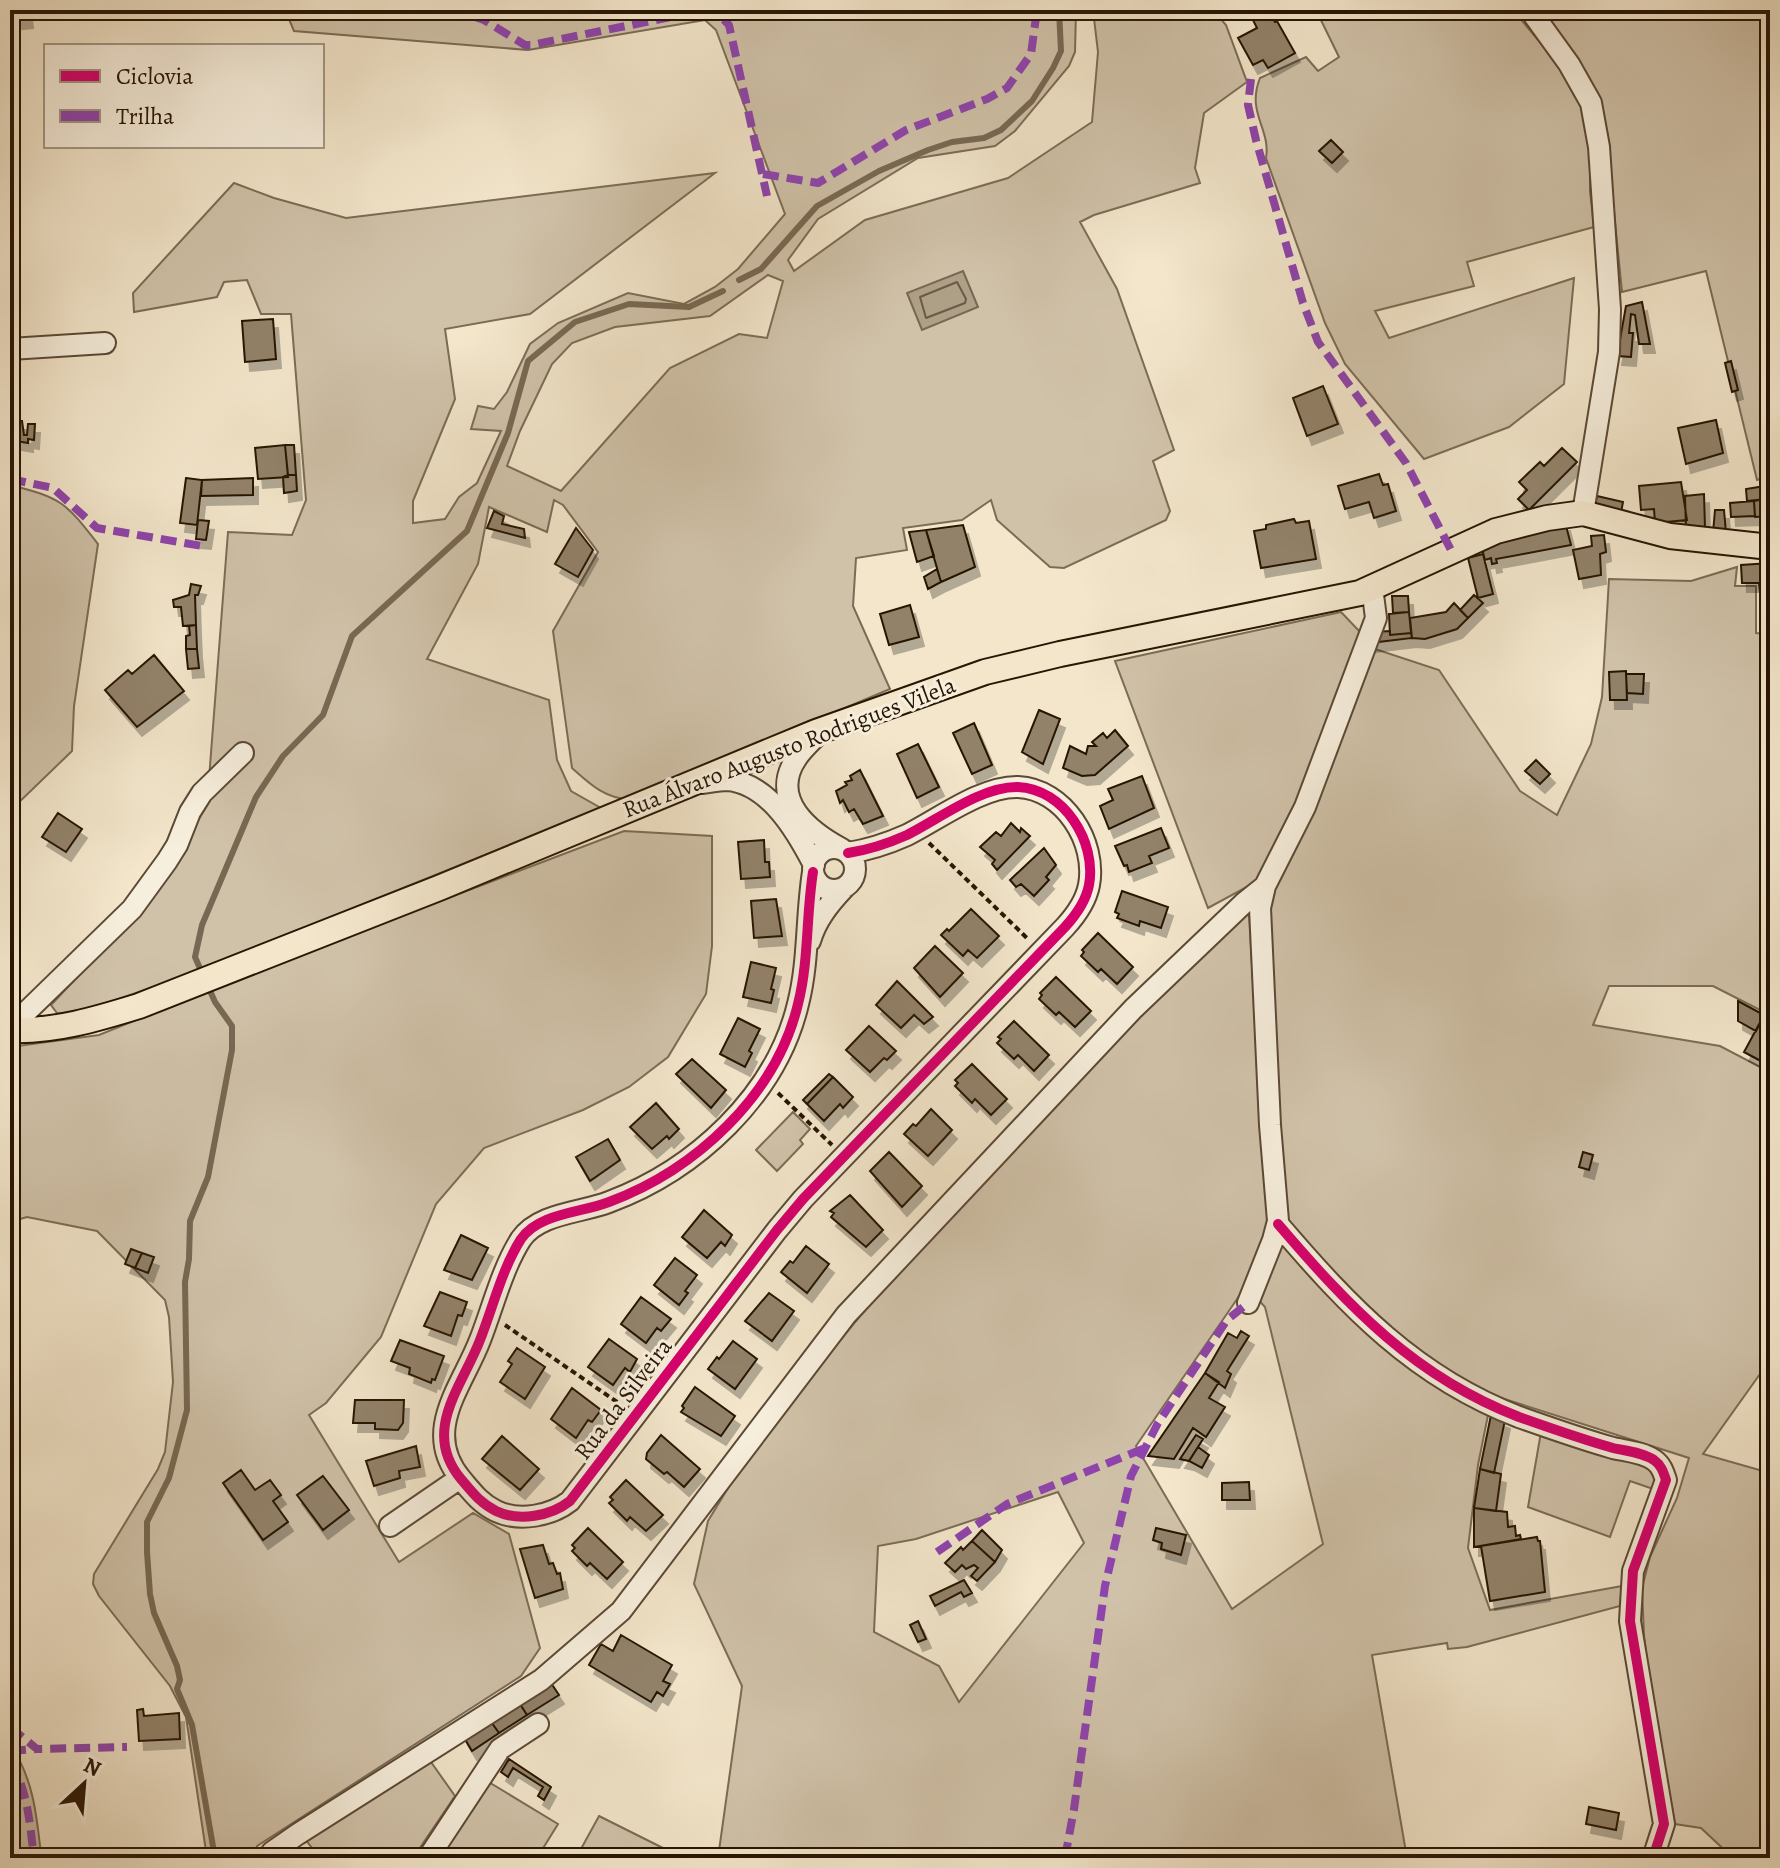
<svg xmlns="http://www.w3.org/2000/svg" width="1780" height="1868" font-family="Alegreya,serif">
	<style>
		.green { fill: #d0c2a9; stroke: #7c6c56; stroke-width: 2; fill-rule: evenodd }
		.water { fill: #ae9f87; stroke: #786853; stroke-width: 2 }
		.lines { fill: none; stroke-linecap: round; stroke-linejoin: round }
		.shore { stroke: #6b5a46; stroke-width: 2 }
		.stream { stroke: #786853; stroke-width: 6 }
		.building { fill: #92826b; stroke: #281504; stroke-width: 2; filter: url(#shadow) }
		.minor-casing { stroke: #5b4936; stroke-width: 24 }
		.major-casing { stroke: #281504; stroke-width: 28 }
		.path { stroke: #281504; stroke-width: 4; stroke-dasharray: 6 4; stroke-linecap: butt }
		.minor { stroke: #f7efdd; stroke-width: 20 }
		.major { stroke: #f3e6cb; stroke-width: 24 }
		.quiet { stroke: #8e44ad; stroke-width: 8; stroke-dasharray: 16 8; stroke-linecap: butt }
		.cycleway-casing { stroke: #f7efdd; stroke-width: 15 }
		.cycleway { stroke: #d6006c; stroke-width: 10 }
		.labels { text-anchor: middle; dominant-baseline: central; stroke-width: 6; stroke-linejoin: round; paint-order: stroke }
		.street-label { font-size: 24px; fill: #281504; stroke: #f7efdd }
	</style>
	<defs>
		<filter id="shadow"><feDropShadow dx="5" dy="9" stdDeviation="0" flood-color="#0004"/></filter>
	</defs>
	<rect width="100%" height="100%" fill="#f3e6cb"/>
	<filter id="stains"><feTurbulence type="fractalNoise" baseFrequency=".0025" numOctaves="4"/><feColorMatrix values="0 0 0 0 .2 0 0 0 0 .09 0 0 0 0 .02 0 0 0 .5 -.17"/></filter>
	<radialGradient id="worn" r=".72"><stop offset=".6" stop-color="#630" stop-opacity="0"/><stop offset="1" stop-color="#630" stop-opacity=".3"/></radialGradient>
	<path class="green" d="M285 10H1076L1075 52 1069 66 1015 131 995 146 918 158 818 219 788 260 794 271 865 220 1008 178 1092 122 1098 52 1093 10H1213L1226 25 1247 82 1204 113 1195 168 1200 183 1094 215 1080 222 1117 289 1174 450 1153 461 1170 511 1166 520 1064 568 1050 567 997 520 991 500 962 520 903 528 907 550 856 558 853 606 890 689 629 799C605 799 589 783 572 768L553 631 598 552 563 505 554 500 547 532 489 507 478 564 427 659 549 700 557 760 571 791 601 808 182 977 73 1015 57 1013 51 1005 155 894 207 805 228 532 292 535 306 500 291 314H261L247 280 224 282 217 297 134 312 133 293 234 183 274 198 346 218 715 173 530 314 445 329 455 399 413 501V523L445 519 459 497 477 483 501 431 471 429 478 406 494 409 507 392 530 344 558 323 628 293 684 304 715 287 738 269 785 214 716 30 705 20 528 50 294 31ZM768 275 783 281 767 338 739 334 670 368 561 491 507 466 520 431 552 364 572 343 615 327 710 316Z
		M1316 10H1513L1565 72 1587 107 1590 127V191L1594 227 1467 262 1474 286 1375 311 1389 338 1574 278 1564 384 1509 427 1424 459 1345 364 1325 323 1266 158C1271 129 1246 113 1260 78L1306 57 1318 71 1339 57Z
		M1536 10H1770V476L1757 480 1706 271 1622 292 1605 122 1596 98Z
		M10 485C62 498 65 502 98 544L74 706 72 751 10 811V552L14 540 10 538Z
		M1737 567 1735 586H1756V633L1770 634V1015L1713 986H1609L1593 1025 1720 1046 1770 1072V1360L1703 1454 1770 1473V1808L1766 1815 1770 1818V1858H1733L1701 1828 1675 1824 1652 1697 1644 1636 1642 1588 1650 1557 1677 1498 1689 1458 1492 1395 1478 1465 1468 1548 1490 1610 1622 1586 1620 1606 1467 1647 1448 1649 1447 1643 1372 1655 1407 1858H718L742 1686 694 1584 708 1521 756 1442 889 1281 1241 910 1249 914 1254 999 1270 897 1372 648 1439 670 1520 791 1557 815 1591 744 1602 697 1609 579 1691 581ZM1246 1286 1265 1307 1323 1544 1232 1609 1136 1446ZM1058 1492 1084 1543 959 1702 939 1666 874 1632 878 1546 916 1539Z
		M1341 612 1362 634 1283 842 1256 882 1208 908 1115 661Z
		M624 831 712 836V946L706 994 668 1057 629 1087 583 1110 484 1148 436 1204 381 1337 326 1403 309 1415 399 1562 473 1513 509 1534 540 1648 521 1676 257 1846 255 1858H207L186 1717 170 1686 99 1596 93 1584 94 1574 158 1469 165 1452 173 1382 169 1317 165 1300 97 1231 27 1217 10 1222V1047L99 1035 285 960Z
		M793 1112 810 1129 800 1140 803 1144 777 1171 756 1150Z
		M1541 1432 1651 1468 1658 1484 1656 1490 1630 1481 1610 1537 1528 1507Z
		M10 1745C33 1776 37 1817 41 1855L32 1858H10Z
		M431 1762 455 1796 413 1858H320L305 1839Z
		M487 1781 558 1824 537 1858H440Z
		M599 1816 683 1858H576Z"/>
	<path class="water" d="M963 271 978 307 922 330 907 293Z"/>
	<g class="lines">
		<path class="shore" d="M957 282 966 299 965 303 926 318 920 297Z"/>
		<path class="stream" d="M739 280 761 269 817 206 879 171 928 150 952 142 984 138 1001 130 1032 101 1053 68 1061 51 1059 10
			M202 973 195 957 202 925 256 797 283 756 323 715 352 636 467 531 508 433 528 361 575 322 629 304 689 307 723 291
			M207 984 215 1002 232 1026V1050L208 1177 190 1221 189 1259 185 1282 187 1410 169 1478 147 1522V1552L150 1594 154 1613 177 1666 180 1680 177 1689 192 1725 215 1858"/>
	</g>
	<path class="building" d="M10 10H27L28 19 10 21Z
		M1262 10H1268L1275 22 1277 21 1295 53 1268 68 1263 60 1253 65 1238 38 1257 28 1251 16Z
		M1331 140 1343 152 1332 163 1319 151Z
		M1642 302 1650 344H1639L1635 315 1631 314 1629 333H1633L1631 357 1617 356 1626 306Z
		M273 319 276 359 245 362 242 321Z
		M1731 361 1738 390 1732 392 1725 363Z
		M1323 386 1338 424 1307 436 1293 398Z
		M1716 420 1723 453 1686 464 1678 428Z
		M18 421H22L24 435H27L28 424H35L34 440 28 439V443L16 441Z
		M285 445 288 477 258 479 255 448Z
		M285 445H294L296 475H288Z
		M1562 448 1577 462 1529 510 1518 499 1527 490 1519 482 1540 462 1544 466Z
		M1379 474 1383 485 1388 484 1396 511 1374 518 1369 502 1345 509 1338 486Z
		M288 475H296L297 491 284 493 283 477Z
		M186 478 202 480 197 525 180 523Z
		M253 478V495L201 496 202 480Z
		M1681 482 1687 520 1655 523 1654 509 1641 510 1639 486Z
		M1765 486 1767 499 1747 501 1746 489Z
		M1704 494 1705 528H1686L1685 496Z
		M1597 496 1623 502 1621 513 1594 508Z
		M1770 498V516L1755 517 1754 501Z
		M1754 501 1755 516 1731 517 1730 503Z
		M1715 510H1724L1726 533H1713Z
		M494 511 504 516 502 524 524 529 525 538 487 528Z
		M1294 519 1296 523 1309 521 1316 559 1261 568 1254 531 1266 529V525Z
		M198 520 209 521 206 540 196 539Z
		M1565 522 1571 545 1496 559 1497 563 1492 564 1491 558 1485 560 1481 545Z
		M963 525 975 567 941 582 926 530Z
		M576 528 593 550 578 577 555 564Z
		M926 530 934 556 917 562 909 532Z
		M1604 535 1606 552 1600 554 1601 575 1579 579 1573 550 1592 546 1591 536Z
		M1483 554 1493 594 1478 598 1468 558Z
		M1770 563V622L1763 623 1759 583H1742L1741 565Z
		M937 569 941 582 928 589 924 577Z
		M191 584 201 586 198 595H195L196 625 183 626 181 607H174L173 600 189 595Z
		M1474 595 1483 603 1468 618 1460 610Z
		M1392 596H1408L1409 612 1393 613Z
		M1454 603 1468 618 1457 629 1425 639 1412 638 1410 618 1446 612Z
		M910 605 919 637 889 645 880 614Z
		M1409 612 1411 633 1390 635 1389 614Z
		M196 625 197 649H186V636L190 635 189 626Z
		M1390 631V635L1411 633 1412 638 1370 643 1374 632Z
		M186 649H197L199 668 188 669Z
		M154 655 184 691 137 727 105 690 128 670 132 674Z
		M1626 671 1627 700H1610L1609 672Z
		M1626 674H1644L1643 694 1627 693Z
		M1039 710 1060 719 1043 764 1022 752Z
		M974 723 992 765 972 774 953 733Z
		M1115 730 1128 746 1095 775 1082 776 1063 768 1070 746 1086 754 1088 746H1096L1092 742 1103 733 1107 738Z
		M918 744 939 787 917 798 897 754Z
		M1536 760 1550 774 1540 784 1525 771Z
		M860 770 883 816 863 824 854 809 849 812 843 800 840 803 836 791 847 785 845 782 852 780 850 776Z
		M1142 776 1154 808 1109 829 1100 806 1113 800 1108 789Z
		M58 813 82 829 66 852 42 837Z
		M1011 823 1020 832 1021 828 1030 836 997 870 992 864 995 860 980 847 996 832 1001 836Z
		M1161 828 1169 848 1149 856 1152 863 1129 872 1127 865 1124 866 1115 846Z
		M764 840 765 862H769L770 877 741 879 738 842Z
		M1044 848 1056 865 1046 877 1049 880 1034 896 1021 884 1016 887 1010 880Z
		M1122 891 1168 907 1161 928 1140 921 1139 926 1117 918 1119 914 1115 912Z
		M776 899 782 936 754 938 751 901Z
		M971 909 999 936 977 958 968 950 963 956 941 935 947 929 949 931Z
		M1098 933 1133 967 1117 984 1101 969 1098 972 1081 956 1084 952 1082 950Z
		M935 946 963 973 940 997 914 968Z
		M751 962 776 968 771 989 774 990 771 1003 743 997Z
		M1056 977 1091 1011 1075 1027 1059 1012 1056 1015 1039 999 1042 995 1040 993Z
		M897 981 933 1017 924 1024 914 1015 901 1028 876 1005Z
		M1738 1001 1764 1015 1756 1031 1738 1021Z
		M1764 1015 1770 1018V1066L1744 1052Z
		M738 1018 760 1029 749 1051 752 1053 745 1067 720 1054Z
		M1014 1021 1049 1055 1034 1071 1018 1055 1014 1059 997 1043 1001 1039 998 1037Z
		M869 1026 896 1051 887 1060 884 1058 870 1072 846 1050Z
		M692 1059 726 1090 711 1108 676 1074Z
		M972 1064 1007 1099 991 1115 975 1099 972 1103 955 1086 958 1083 955 1080Z
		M829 1074 833 1077 807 1104 803 1100Z
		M833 1077 853 1097 843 1108 840 1104 824 1121 807 1104Z
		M656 1103 679 1129 669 1139 667 1136 652 1149 630 1127Z
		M931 1109 952 1130 928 1156 904 1134 913 1124 916 1126Z
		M608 1139 620 1160 590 1181 576 1157Z
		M889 1152 922 1186 902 1207 870 1171Z
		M1583 1152 1593 1155 1589 1170 1579 1167Z
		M850 1195 883 1230 866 1247 831 1217 834 1213 830 1211Z
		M704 1210 732 1235 725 1246 721 1242 707 1258 682 1237Z
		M461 1235 488 1248 472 1280 444 1270Z
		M806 1246 829 1264 807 1293 781 1272 790 1261 793 1263Z
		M131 1249 142 1253 135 1268 125 1264Z
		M142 1253 154 1257 148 1273 135 1268Z
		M675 1258 697 1275 685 1291 688 1293 679 1305 654 1285Z
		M440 1292 467 1302 462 1316 458 1315 451 1336 424 1326Z
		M769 1293 794 1311 772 1341 745 1321Z
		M641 1297 671 1319 661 1331 657 1328 646 1343 621 1324Z
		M1241 1331 1249 1336 1227 1371 1231 1374 1225 1388 1205 1373 1228 1333 1237 1338Z
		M609 1339 637 1359 630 1372 625 1368 613 1385 588 1367Z
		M400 1340 444 1356 435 1380 432 1379 431 1383 409 1374 410 1368 391 1361Z
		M733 1341 757 1359 735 1389 708 1369 717 1357 719 1359Z
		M517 1348 545 1367 525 1399 500 1382 512 1364 508 1361Z
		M1205 1373 1219 1382 1209 1398 1225 1407 1206 1437 1193 1428 1174 1459 1148 1456Z
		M695 1387 735 1416 721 1436 681 1412 684 1408 682 1406Z
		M572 1388 601 1410 592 1422 588 1420 576 1438 551 1419Z
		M355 1400H404L403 1423 398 1430 375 1429V1423H353Z
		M1491 1415 1505 1420 1494 1473 1480 1469Z
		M661 1435 700 1469 684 1487 667 1472 664 1474 646 1459 647 1453Z
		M1196 1435 1203 1439 1189 1461 1180 1459Z
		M502 1436 539 1469 520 1490 482 1459Z
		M416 1446 420 1467 399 1471 400 1478 374 1486 366 1461Z
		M1198 1447 1209 1455 1202 1468 1189 1461Z
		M1480 1469 1501 1474 1496 1511 1474 1508Z
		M241 1470 255 1490 270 1480 281 1495 273 1501 288 1522 263 1540 223 1483Z
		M323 1476 349 1510 323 1530 297 1495Z
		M626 1480 663 1515 646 1531 630 1517 627 1521 609 1503 613 1500 610 1497Z
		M1249 1482 1250 1500H1222V1483Z
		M1474 1508 1507 1512 1508 1527 1515 1526 1516 1536 1520 1535 1521 1539 1474 1547Z
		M588 1528 623 1562 607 1579 590 1563 587 1566 572 1551 575 1548 572 1545Z
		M1156 1528 1186 1535 1181 1555 1161 1549 1162 1543 1153 1540Z
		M982 1530 1002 1550 995 1562 972 1541Z
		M1537 1537 1538 1541H1540L1545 1592 1490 1601 1481 1546Z
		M972 1541 995 1562 977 1581 971 1576 978 1568 974 1565 966 1569 962 1565 955 1572 945 1563 961 1547 963 1550Z
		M543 1545 549 1564 553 1563 557 1574 560 1573 563 1589 535 1598 520 1549Z
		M964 1580 972 1593 964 1597 961 1592 935 1606 930 1596Z
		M918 1621 926 1639 918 1642 910 1625Z
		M621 1635 672 1665 663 1681 670 1684 663 1696 657 1692 651 1702 589 1665 601 1644 613 1651Z
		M549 1680 559 1695 527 1715 518 1701Z
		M518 1701 527 1715 499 1733 489 1719Z
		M143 1709 144 1716 179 1713 180 1739 139 1741 137 1710Z
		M489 1719 499 1733 472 1751 463 1736Z
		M509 1759 551 1787 544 1800 538 1796 543 1787 513 1768 508 1777 501 1772Z
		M1589 1807 1619 1813 1616 1830 1586 1824Z"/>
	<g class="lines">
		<defs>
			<path id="minor" d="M1530 10 1569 64 1591 103 1599 147 1610 309 1609 352 1583 513
				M10 349 105 343
				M822 730C813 740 802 749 796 759 769 800 810 832 842 849
				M702 783C710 782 719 780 727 780 769 783 797 832 814 865
				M813 869a21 21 0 1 1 42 0a21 21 0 1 1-42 0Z
				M813 872C806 916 809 961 798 1004 776 1096 695 1170 609 1202 581 1213 539 1213 521 1239 502 1269 493 1307 480 1340 462 1387 421 1431 461 1479 472 1492 480 1503 496 1511 519 1522 551 1516 570 1501L777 1230 803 1199 1065 927C1076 915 1086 901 1089 885 1097 842 1064 789 1018 787 982 786 939 819 907 835 889 843 868 850 848 853
				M810 941C816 920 829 904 844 888
				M13 1030 19 1019 132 909 167 861 177 845 190 812 202 793 243 753
				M1278 1224C1349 1307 1415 1377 1519 1417 1550 1428 1581 1439 1613 1448 1626 1451 1642 1452 1654 1460 1661 1465 1663 1471 1666 1480L1633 1571 1630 1621 1664 1824 1653 1858
				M1248 1303 1273 1240 1278 1221 1270 1125 1260 908 1265 886 1305 807 1376 618 1372 587
				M390 1526 460 1478
				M269 1858 272 1852 298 1834 541 1680 621 1611 846 1315 1133 1009 1245 902 1265 886
				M428 1858 500 1749 538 1724"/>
			<path id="major" d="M10 1030C54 1032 97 1019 139 1006L439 888 816 732 985 672 1060 654 1360 593 1496 531 1547 518 1583 513 1670 536 1770 547"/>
		</defs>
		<use href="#minor" class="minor-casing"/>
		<use href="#major" class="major-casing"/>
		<path class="path" d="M929 843 1029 940
			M778 1093 832 1145
			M505 1325 620 1404"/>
		<use href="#minor" class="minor"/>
		<use href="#major" class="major"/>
		<path class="quiet" d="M331 10 338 13 466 14 484 20 525 45H531L701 11 716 12 729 25 767 196
			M1251 79 1248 105 1256 140 1303 303 1318 342 1406 463 1451 550
			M763 174 818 183 906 130 987 99 1007 88 1031 54 1037 10
			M10 479 53 488 97 528 208 547
			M937 1552 1007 1504 1145 1448
			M10 1727 37 1749 127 1747
			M10 1751 37 1749
			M10 1762C28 1789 30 1826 34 1858
			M1065 1858 1074 1809 1105 1586 1131 1476 1158 1423 1227 1320 1248 1303"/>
		<defs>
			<path id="cycleway" d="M813 872C806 916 809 961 798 1004 776 1096 695 1170 609 1202 581 1213 539 1213 521 1239 502 1269 493 1307 480 1340 462 1387 421 1431 461 1479 472 1492 480 1503 496 1511 519 1522 551 1516 570 1501L777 1230 803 1199 1065 927C1076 915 1086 901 1089 885 1097 842 1064 789 1018 787 982 786 939 819 907 835 889 843 868 850 848 853
				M1278 1224C1349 1307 1415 1377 1519 1417 1550 1428 1581 1439 1613 1448 1626 1451 1642 1452 1654 1460 1661 1465 1663 1471 1666 1480L1633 1571 1630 1621 1664 1824 1653 1858"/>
		</defs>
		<use href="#cycleway" class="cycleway-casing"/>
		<use href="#cycleway" class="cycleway"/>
	</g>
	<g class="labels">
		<g class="street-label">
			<text transform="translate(789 747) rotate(-21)">Rua Álvaro Augusto Rodrigues Vilela</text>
			<text transform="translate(623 1399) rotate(-53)">Rua da Silveira</text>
		</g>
	</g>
	<rect width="1780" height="1868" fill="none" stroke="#f3e6cb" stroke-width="40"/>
	<rect x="12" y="12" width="1756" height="1844" fill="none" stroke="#281504" stroke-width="4"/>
	<rect x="20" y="20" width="1740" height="1828" fill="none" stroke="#281504" stroke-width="2"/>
	<rect x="44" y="44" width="280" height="104" fill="#f7efdd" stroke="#a49886" stroke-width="2"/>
	<rect x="60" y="70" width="40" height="12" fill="#d6006c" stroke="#a49886" stroke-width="2"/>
	<text x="116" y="84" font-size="24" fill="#281504">Ciclovia</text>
	<rect x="60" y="110" width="40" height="12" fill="#8e44ad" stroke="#a49886" stroke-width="2"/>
	<text x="116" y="124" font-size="24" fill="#281504">Trilha</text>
	<g transform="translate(84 1784) rotate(26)" stroke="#f7efdd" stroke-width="6" paint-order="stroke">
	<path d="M0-6L14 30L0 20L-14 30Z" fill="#281504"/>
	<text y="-12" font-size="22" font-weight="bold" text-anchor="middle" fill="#281504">N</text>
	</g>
	<rect width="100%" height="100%" filter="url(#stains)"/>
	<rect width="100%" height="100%" fill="url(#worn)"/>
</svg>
